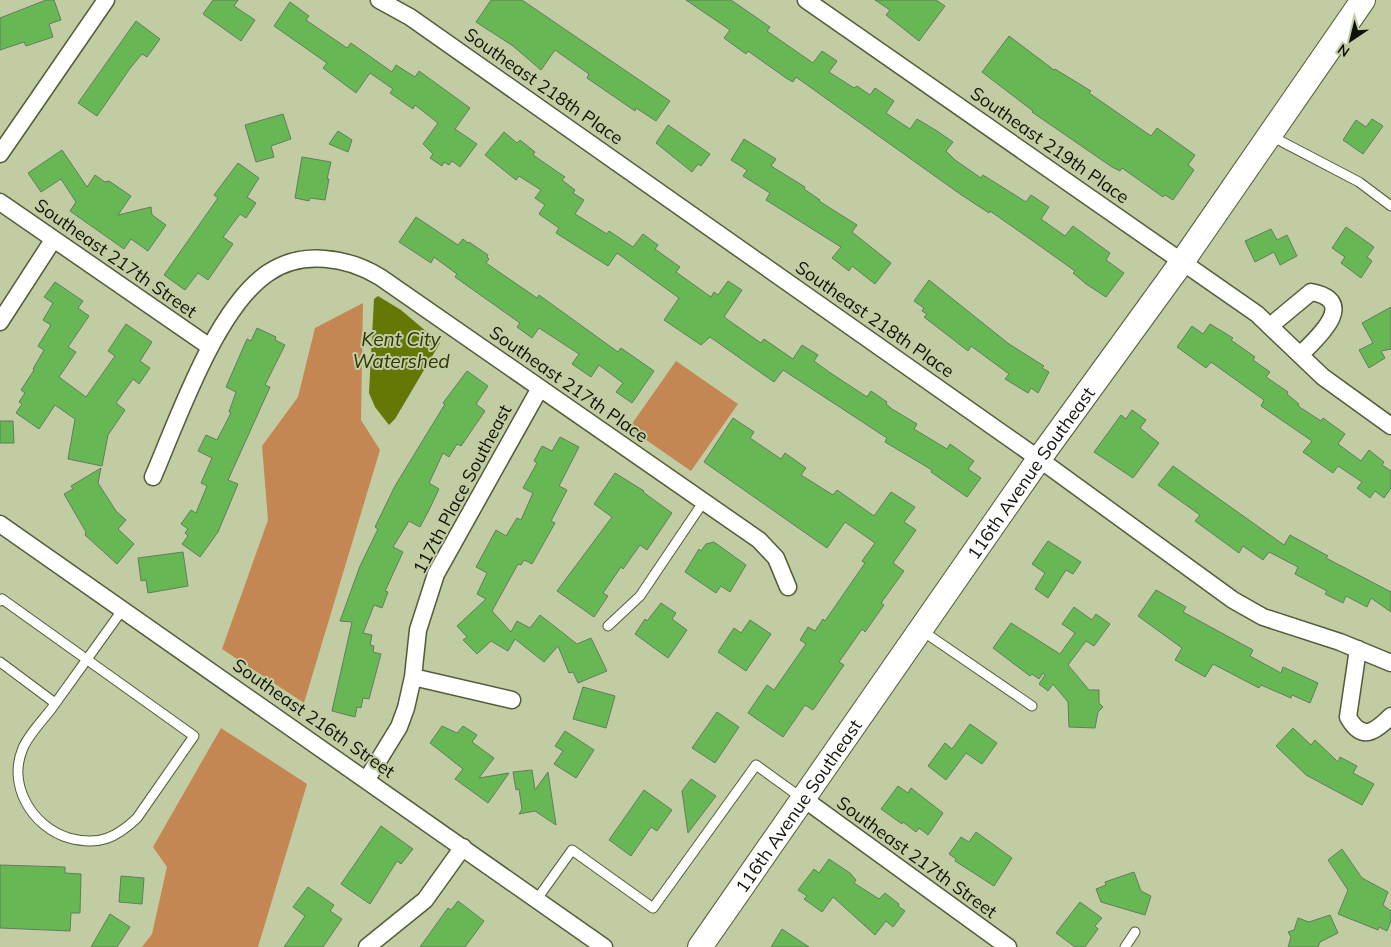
<svg xmlns="http://www.w3.org/2000/svg" width="1391" height="947" font-family="Mulish,sans-serif">
	<style>
		.green { fill: #c48754 }
		.water { fill: #657705 }
		.building { fill: #67b754; stroke: #637d5d }
		.lines { fill: none; stroke-linecap: round; stroke-linejoin: round }
		.lane-casing { stroke: #535c37; stroke-width: 11 }
		.street-casing { stroke: #535c37; stroke-width: 19 }
		.secondary-casing { stroke: #535c37; stroke-width: 26 }
		.lane { stroke: #fff; stroke-width: 9 }
		.street { stroke: #fff; stroke-width: 16 }
		.secondary { stroke: #fff; stroke-width: 24 }
		.labels { text-anchor: middle; dominant-baseline: central; stroke-width: 4; stroke-linejoin: round; paint-order: stroke }
		.street-label { font-size: 18px; fill: #0f1305; stroke: #c1cca3 }
		.water-label { font-size: 19px; font-style: italic; fill: #2d3600; stroke: #c1cca3 }
	</style>
	<rect width="100%" height="100%" fill="#c1cca3"/>
	<path class="green" d="M363 303 361 420 380 450 304 703 222 649 268 520 262 446 298 397 315 328Z
		M676 361 738 404 691 471 629 428Z
		M221 728 307 784 258 947H142L152 934 167 867 153 847Z"/>
	<path class="water" d="M378 296 401 310 440 343 395 419 389 425 375 407 369 393 374 299Z"/>
	<path class="building" d="M46 0H54L60 17 61 20 49 24 53 37 26 46 24 42 0 50V18Z
		M213 0H238L234 6 255 20 241 41 203 14Z
		M491 0H522L670 101 656 121 636 108 635 111 587 78 589 74 555 50 541 70 513 46 476 22Z
		M686 0H731L770 27 767 31 813 63 822 51 837 61 829 72 854 88 857 86 870 95 875 88 894 101 886 113 910 129 917 119 937 131 953 142 946 151 955 160 981 178 983 175 1026 202 1031 195 1049 207 1041 219 1065 236 1073 226 1110 253 1106 260 1124 273 1106 297 1086 284 1073 273 1075 271 1033 241 990 211 989 213 960 194 796 77 793 82 786 78 748 51 746 54 724 38 730 30Z
		M875 0H936L945 6 919 41 886 15 890 10Z
		M290 2 309 16 306 20 347 48 351 43 392 72 396 65 415 77 419 71 470 108 455 129 477 144 460 167 452 161 449 165 444 162 442 166 430 158 433 154 423 144 438 123 415 105 413 109 390 93 393 89 370 73 356 93 323 68 327 63 274 26Z
		M136 21 160 39 147 57 142 54 131 67 97 116 78 103Z
		M1009 36 1054 70 1055 69 1091 91 1089 93 1151 136 1157 128 1195 155 1188 165 1194 170 1173 200 1165 195 1163 197 1122 168 1120 171 1112 167 1032 112 1033 111 982 72Z
		M283 114 291 139 271 146 274 157 256 162 245 125Z
		M1372 119 1383 126 1363 154 1343 140 1356 120 1366 127Z
		M668 125 710 154 701 166 698 164 692 172 656 143Z
		M338 131 352 140 348 152 329 144Z
		M504 132 517 143 520 140 535 152 533 155 565 177 562 180 575 190 573 193 584 200 575 214 607 234 609 231 633 247 643 234 658 245 655 249 680 267 676 272 711 297 714 292 718 295 728 281 742 290 724 317 761 343 764 339 793 359 802 345 818 355 814 361 829 372 867 397 871 391 887 402 886 404 892 409 917 424 914 429 947 449 950 444 974 461 968 469 981 478 967 497 931 472 932 470 885 442 887 438 783 370 774 382 710 337 701 345 664 320 679 298 617 253 608 266 556 233 559 228 539 214 545 205 535 198 541 190 519 176 516 180 485 155Z
		M744 139 776 159 771 166 805 187 804 189 820 200 819 201 857 225 852 232 891 263 875 284 852 266 849 271 832 258 841 247 766 200 770 193 743 176 747 170 731 160Z
		M62 150 87 187 95 175 105 182 109 181 131 196 118 215 151 207 152 215 166 225 148 251 131 239 124 249 70 211 76 202 61 179 41 192 28 173Z
		M302 157 331 162 327 179H329L325 200 310 198 309 201 295 198Z
		M238 163 259 178 247 197 256 203 246 218 240 214 223 237 233 244 208 280 198 273 185 290 164 275 218 198 214 195Z
		M416 217 458 245 463 239 468 243 469 242 488 255 487 257 489 259 486 263 537 298 539 295 618 352 621 348 654 371 632 403 616 392 623 383 599 365 591 377 572 364 579 354 539 328 532 338 517 327 520 323 455 277 457 274 434 257 431 263 399 242Z
		M1346 227 1374 247 1367 257 1372 261 1361 278 1341 263 1345 257 1332 248Z
		M1271 229 1277 240 1287 235 1297 256 1280 265 1274 252 1255 262 1245 241Z
		M929 280 1009 344 1044 366 1042 368 1049 372 1038 393 1031 388 1028 393 1005 379 1009 374 971 346 968 351 924 317 927 314 922 311 924 308 914 301Z
		M55 282 83 301 78 308 89 316 68 347 76 352 59 377 86 397 115 356 108 351 126 324 152 342 140 361 150 368 139 384 133 379 116 403 125 410 108 435 102 466 68 459 75 419 55 405 39 429 16 413 22 404 19 402 25 393 21 390 34 370 33 369 44 350 38 346 51 325 43 320 53 303 44 297Z
		M1391 307V349L1381 351 1385 358 1369 368 1359 350 1373 343 1362 323Z
		M1210 324 1233 338 1231 340 1255 357 1253 360 1270 372 1266 377 1288 392 1287 394 1299 404 1298 406 1321 421 1323 418 1345 434 1338 444 1361 461 1369 450 1384 462 1382 465 1391 471V488L1384 498 1375 491 1370 498 1357 488 1362 482 1338 466 1333 473 1303 452 1312 441 1261 406 1264 400 1211 362 1206 368 1177 347 1192 326 1203 334Z
		M257 328 276 337 275 340 285 345 265 385 270 387 228 480 238 484 218 532 200 557 182 544 188 536 185 533 188 529 181 524 191 510 196 513 207 486 201 483 212 458 198 451 206 435 217 440 231 413 229 412 236 392 226 387 247 339 251 341Z
		M467 371 488 386 476 404 485 411 461 446 457 444 449 457 443 453 429 483 439 489 429 510 420 527 409 521 393 547 403 552 385 591 388 592 382 608 374 605 363 633 372 635 370 645 374 646 373 652 381 654 369 699 363 698 361 708 357 707 355 717 332 711 352 622 340 621 360 566 378 529 375 527 395 486 445 404 443 403Z
		M1132 410 1146 420 1140 428 1159 443 1133 478 1094 452 1121 415 1126 419Z
		M733 418 754 432 750 438 781 459 785 453 806 468 801 475 833 495 837 490 874 516 891 492 915 507 904 522 916 530 893 563 904 571 881 603 884 605 865 632 862 629 839 662 844 665 813 710 805 705 783 737 748 713 767 685 774 690 806 644 800 640 808 627 815 631 823 619 825 621 865 563 862 561 875 543 845 522 827 548 704 462Z
		M0 421H13L14 443H0Z
		M560 437 579 447 559 486 567 490 551 521 555 523 532 564 524 560 521 565 518 564 492 611 511 632 517 621 530 628 540 615 577 644 591 638 607 671 578 683 573 672 569 673 558 646 544 662 515 639 508 651 491 641 477 654 463 640 467 637 457 626 486 599 477 594 487 573 476 567 496 530 506 536 517 518 521 520 533 493 523 488 537 463 534 461 542 446 552 451Z
		M1173 466 1284 545 1290 535 1328 556 1326 558 1391 592V612L1371 598 1367 607 1346 596 1343 603 1325 594 1327 591 1295 574 1298 567 1269 552 1263 560 1243 546 1239 553 1195 521 1200 515 1158 485Z
		M101 468 98 483 116 511 126 520 118 529 134 544 117 564 85 535 86 532 64 494 73 489 71 486Z
		M615 473 644 491 643 492 672 513 647 550 640 545 623 569 621 567 603 593 608 596 594 617 557 591 612 517 594 504Z
		M1048 541 1081 562 1073 574 1066 570 1048 598 1035 589 1045 573 1032 564Z
		M714 542 746 565 730 592 721 586 716 593 685 572 699 549 701 551 706 544Z
		M183 552 188 586 148 593 146 580 141 581 138 558Z
		M1156 590 1186 607 1183 612 1253 650 1250 656 1281 673 1283 667 1318 683 1310 703 1292 695 1291 698 1261 685 1259 688 1213 664 1205 677 1175 660 1182 648 1138 616Z
		M661 603 676 613 672 619 687 630 668 658 635 634 645 619 647 621Z
		M1074 607 1092 620 1096 614 1110 624 1094 646 1086 641 1068 665 1089 690H1099V703L1103 707 1098 712 1095 728 1069 727 1068 702 1053 684 1048 691 1039 684 1045 675 1043 673 1039 679 1032 674 1030 676 993 648 1011 623 1060 654 1075 633 1062 624Z
		M750 620 771 634 746 671 718 652 734 628 741 633Z
		M583 687 615 696 606 728 573 719Z
		M717 712 739 727 715 763 692 748Z
		M970 724 997 743 982 764 966 753 946 780 928 766 945 743 952 749Z
		M442 726 457 733 463 726 477 735 472 742 494 758 479 778 509 773 488 803 455 779 463 769 430 743Z
		M1293 728 1311 745 1315 740 1338 762 1340 757 1357 766 1353 773 1374 784 1362 805 1306 775 1276 746Z
		M565 731 594 750 576 778 554 764 563 751 555 746Z
		M532 770 535 790 548 772 556 825 535 811 519 814 522 809 519 789 516 790 513 772Z
		M691 779 716 796 688 833 682 791Z
		M898 786 908 793 911 788 943 813 928 835 919 828 916 832 903 822 902 824 881 809Z
		M644 790 672 810 657 831 651 827 631 856 609 840Z
		M381 826 413 849 401 864 397 861 370 904 341 884Z
		M976 832 1012 858 994 886 955 861 956 859 949 854 961 837 969 842Z
		M1342 849 1362 878 1388 892 1383 905 1391 911V921L1387 931 1379 927 1378 930 1338 914 1348 890 1328 860Z
		M829 859 850 873 856 880 854 883 879 899 885 893 899 904 898 906 905 911 893 927 886 921 875 935 833 897 822 912 804 899 807 896 798 890 814 869 819 873Z
		M0 865 65 867V873L81 874 80 913H71L70 931 0 928Z
		M1134 872 1141 891 1151 896 1145 915 1101 902 1096 889 1106 885 1105 882Z
		M121 876 144 878 142 904 119 902Z
		M308 887 334 905 330 911 342 919 323 947H284L305 916 293 907Z
		M458 901 484 921 465 947H420L448 908 451 910Z
		M1080 902 1102 918 1095 926 1098 929 1085 947H1075L1056 933Z
		M110 914 130 927 117 947H91Z
		M1330 915 1338 933 1320 942 1318 947H1288L1291 937 1288 932 1294 930 1298 918 1309 922Z
		M782 929 809 947H771Z"/>
	<g class="lines">
		<defs>
			<path id="lane" d="M1271 136 1359 182 1391 206
				M0 601 2 599 194 736 137 818C116 838 99 846 69 838 32 827 7 785 23 748 29 734 43 720 52 708 76 675 99 642 123 609
				M608 626 640 596 704 501
				M921 630 1032 706
				M0 662 55 703
				M537 899 572 850 653 908 756 765 803 799
				M1125 947 1135 932"/>
			<path id="street" d="M379 0 410 17 1039 459 1233 600 1263 617 1340 642 1391 663
				M806 0 1257 314 1323 377 1391 426
				M0 154 106 0
				M0 202 210 347
				M0 322 53 240
				M1270 326 1311 292C1360 301 1316 339 1300 355
				M153 477C178 419 216 308 268 273 302 250 347 257 380 277L759 540 776 558 788 587
				M0 524 604 947
				M1358 649 1348 717C1362 742 1375 732 1391 716
				M413 677 512 700
				M367 779 399 727 406 708 413 677 418 630 436 574 540 388
				M804 799 1008 947
				M367 947 425 900 463 847"/>
			<g id="secondary">
				<path id="s1" d="M700 947 1039 459 1182 262 1363 0"/>
			</g>
		</defs>
		<use href="#lane" class="lane-casing"/>
		<use href="#street" class="street-casing"/>
		<use href="#secondary" class="secondary-casing"/>
		<use href="#lane" class="lane"/>
		<use href="#street" class="street"/>
		<use href="#secondary" class="secondary"/>
	</g>
	<g class="labels">
		<g class="street-label">
			<text transform="translate(544 86) rotate(35)">Southeast 218th Place</text>
			<text transform="translate(1050 145) rotate(35)">Southeast 219th Place</text>
			<text transform="translate(116 258) rotate(35)">Southeast 217th Street</text>
			<text transform="translate(875 319) rotate(35)">Southeast 218th Place</text>
			<text transform="translate(569 384) rotate(35)">Southeast 217th Place</text>
			<text stroke="none"><textPath href="#s1" startOffset="578">116th Avenue Southeast</textPath></text>
			<text transform="translate(462 489) rotate(-62)">117th Place Southeast</text>
			<text transform="translate(314 718) rotate(35)">Southeast 216th Street</text>
			<text stroke="none"><textPath href="#s1" startOffset="172">116th Avenue Southeast</textPath></text>
			<text transform="translate(917 857) rotate(36)">Southeast 217th Street</text>
		</g>
		<g class="water-label">
			<text x="401" y="339">Kent City<tspan x="401" dy="22">Watershed</tspan></text>
		</g>
	</g>
	<g transform="translate(1351 40) rotate(215)" stroke="#c1cca3" stroke-width="4" paint-order="stroke">
	<path d="M0-4L9 19L0 12L-9 19Z" fill="#0f1305"/>
	<text y="-8" font-size="14" font-weight="bold" text-anchor="middle" fill="#0f1305">N</text>
	</g>
</svg>
